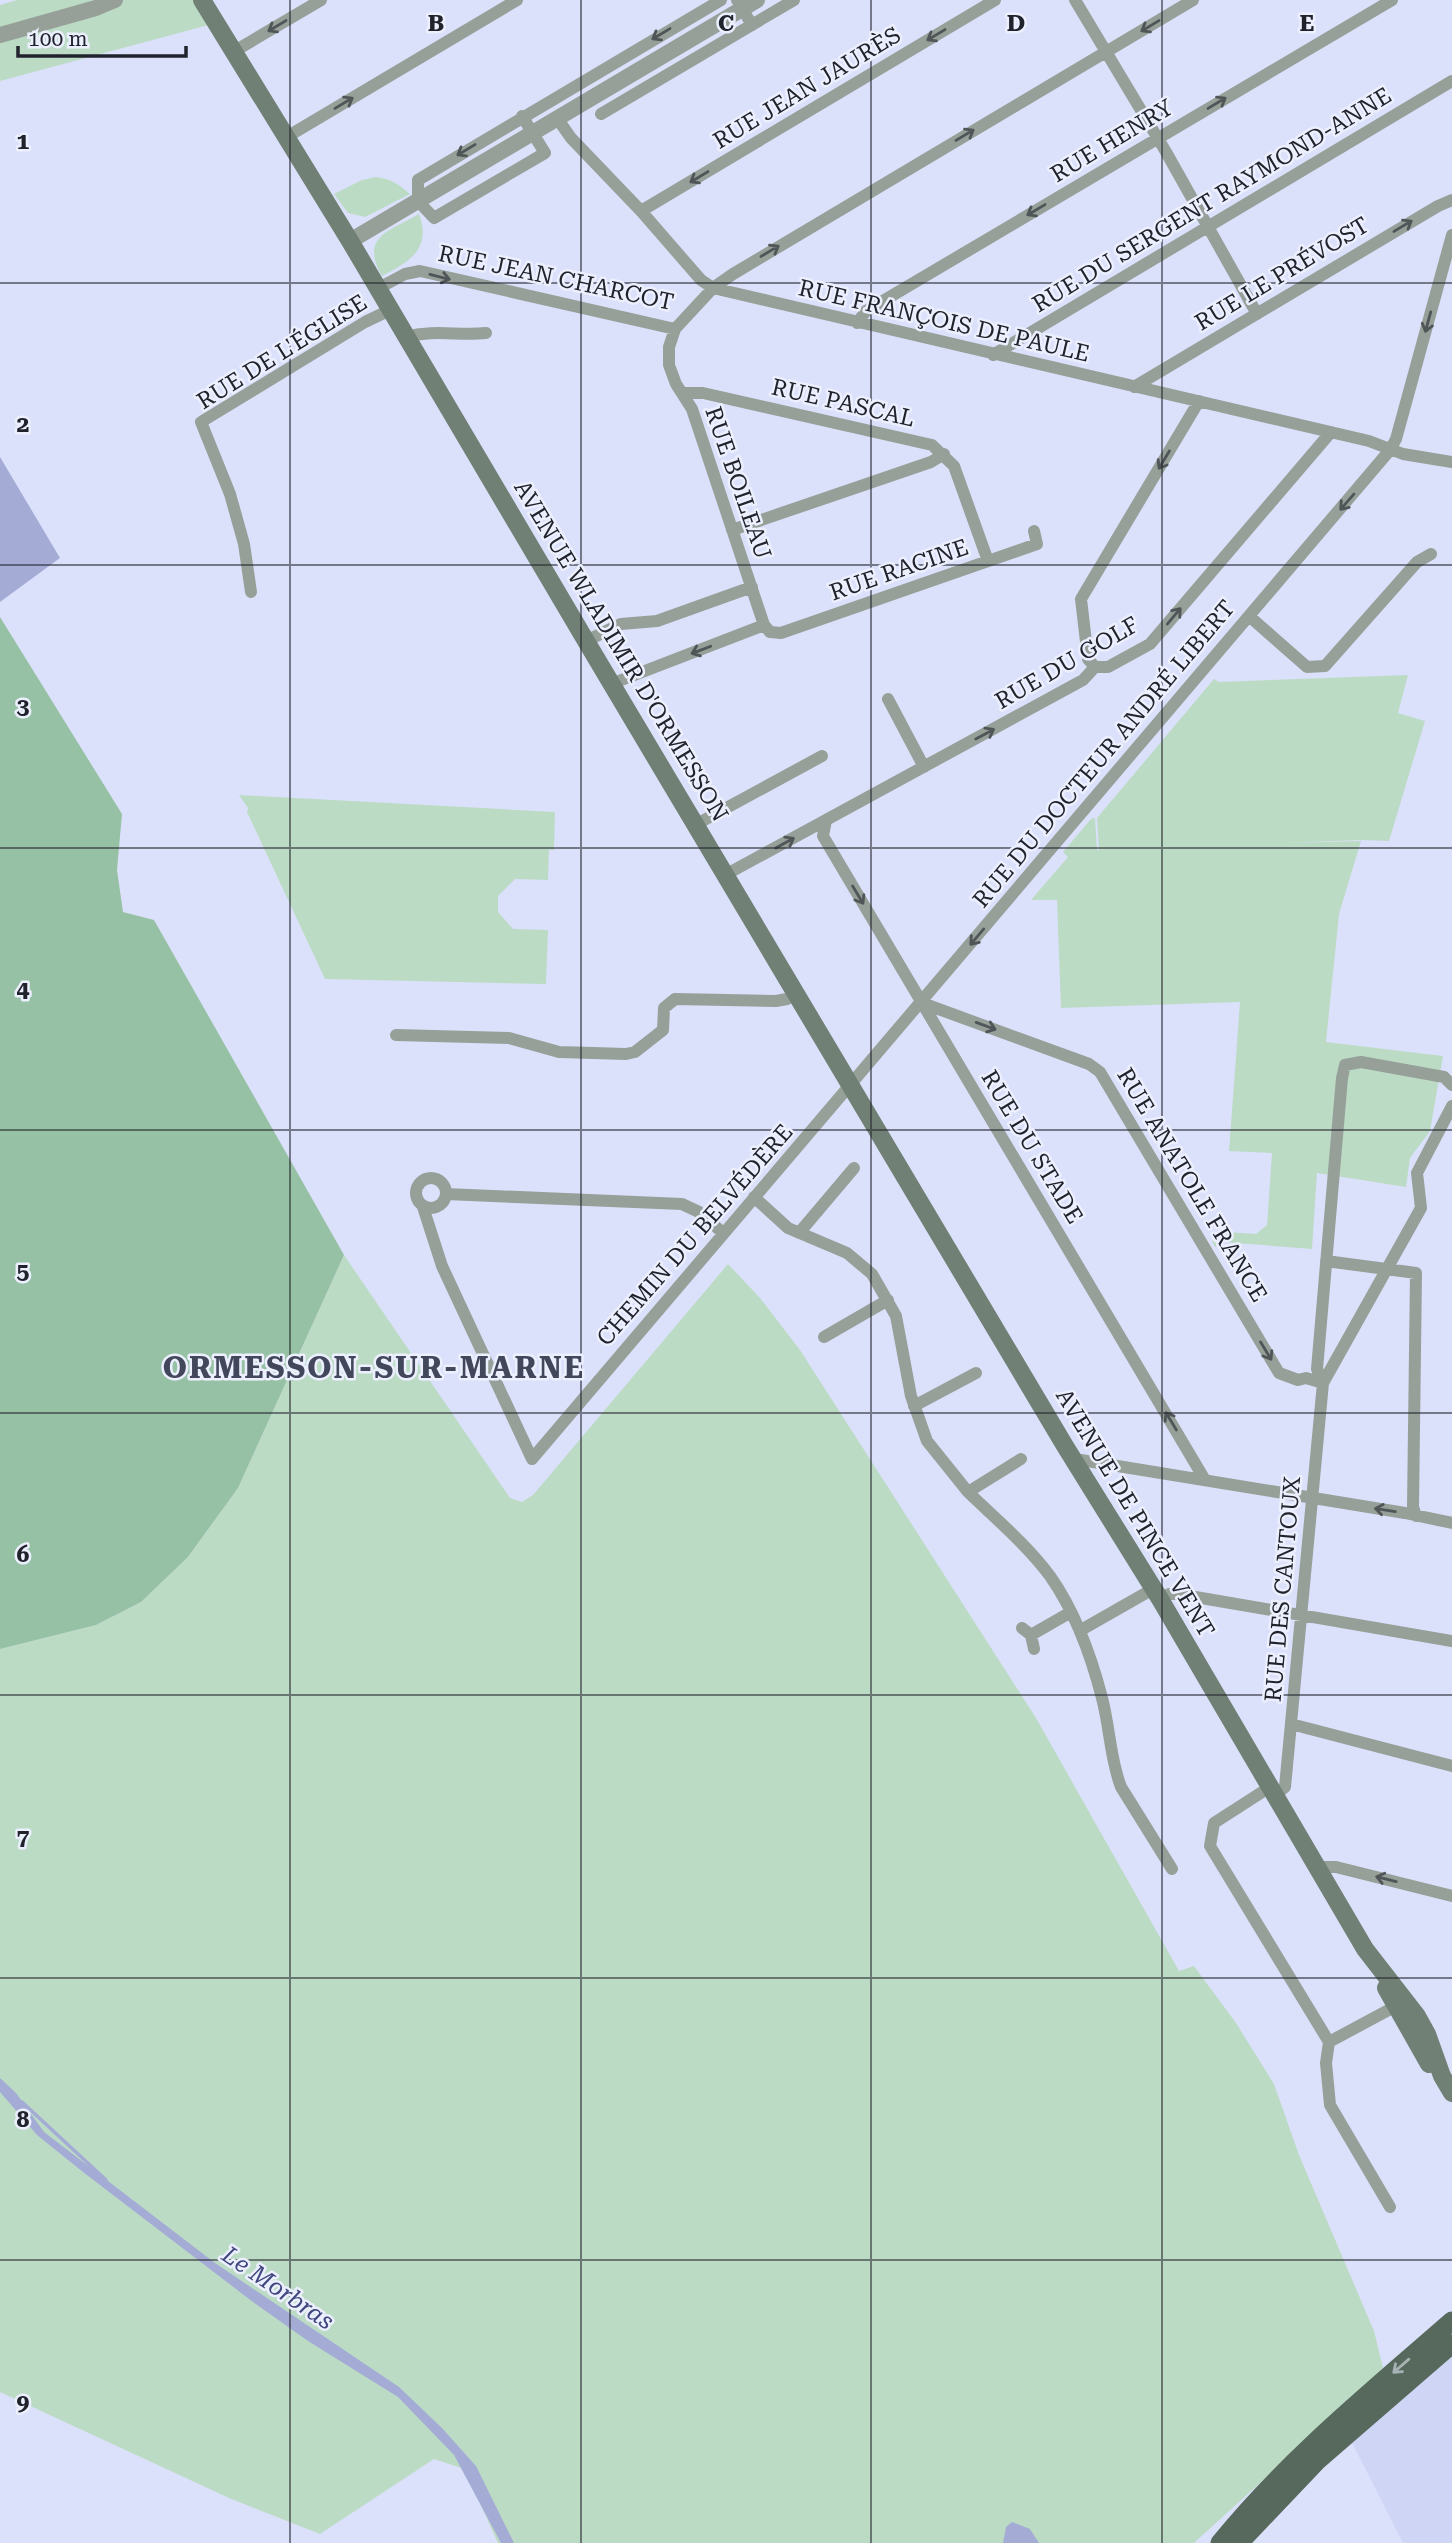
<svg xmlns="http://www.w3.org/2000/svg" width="1452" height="2543" font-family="'Roboto Serif',serif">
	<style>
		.built { fill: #ced5f5 }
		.green { fill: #bcdbc5 }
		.forest { fill: #97c1a5 }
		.water { fill: #a4acd6 }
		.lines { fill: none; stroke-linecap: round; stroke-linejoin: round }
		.stream { stroke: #a4acd6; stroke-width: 3.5 }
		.minor { stroke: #96a099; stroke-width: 12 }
		.tertiary { stroke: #96a099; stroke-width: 16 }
		.secondary { stroke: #718075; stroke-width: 18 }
		.primary { stroke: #56695c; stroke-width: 19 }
		.oneway { stroke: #505558 }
		.oneway2 { stroke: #a8b3b5 }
		.grid { fill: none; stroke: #21232c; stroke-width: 2; stroke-opacity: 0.55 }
		.labels { text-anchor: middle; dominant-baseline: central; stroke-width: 5; stroke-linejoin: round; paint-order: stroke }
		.street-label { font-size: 23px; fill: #21232c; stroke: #eceffe }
		.water-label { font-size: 24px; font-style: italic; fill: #40477e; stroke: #eceffe }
		.district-label { font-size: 30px; font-weight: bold; letter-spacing: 2px; fill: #43475c; stroke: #eceffe }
		.grid-label { font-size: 23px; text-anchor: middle; font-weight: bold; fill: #21232c; stroke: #eceffe; stroke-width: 5; stroke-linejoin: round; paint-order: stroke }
	</style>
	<rect width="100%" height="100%" fill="#dce1fb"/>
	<path class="built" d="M1452 2311V2543H1403L1337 2413 1383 2368Z"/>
	<path class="green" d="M17 0H202L216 23 0 81V5Z
		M376 177C391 179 399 184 410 194L365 217 348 213 334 194 362 180Z
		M419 214C432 249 409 262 382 276 359 236 390 231 419 214Z
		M1408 675 1398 713 1425 721 1389 841 1362 840 1284 843 1361 841 1339 914 1326 1042 1443 1056 1430 1131 1410 1158 1406 1187 1317 1173 1312 1249 1223 1242 1215 1247 1212 1241 1226 1232 1256 1234 1267 1225 1272 1153 1229 1151 1240 1002 1061 1008 1057 900H1031L1068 857 1063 852 1091 819 1095 818 1097 850H1099L1097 818 1214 679 1219 682Z
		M239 795 555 812 554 850H549L548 880 515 879 498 896V912L513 929 548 930 546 984 325 979 247 812 248 808Z
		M344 1255 510 1498 522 1502 533 1495 728 1264 760 1298 800 1350 1036 1718 1179 1971 1194 1966 1236 2023 1274 2084 1299 2155 1374 2331 1383 2368 1337 2413 1194 2543H498L474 2490 461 2468 434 2459 320 2534 229 2498 0 2392V1649L96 1625 141 1602 188 1557 238 1488Z"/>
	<path class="forest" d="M0 617 122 814 117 870 123 912 154 920 344 1255 238 1488 188 1557 141 1602 96 1625 0 1649Z"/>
	<path class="water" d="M0 457 60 558 0 602Z
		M0 2078 16 2093 44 2132 215 2263 399 2387 442 2428 476 2466 514 2543H501L454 2455 398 2397 308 2341 253 2302 83 2172 37 2135 0 2092Z
		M1012 2522 1030 2529 1039 2543H1003L1006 2527Z"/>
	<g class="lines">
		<path class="stream" d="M22 2102 106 2180"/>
		<path class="minor" d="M737 0 752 25
			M1075 0 1166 152 1257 314
			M233 52 321 0
			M601 114 794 0
			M522 116 545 153 434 218 418 201V180L721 0
			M557 118 571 138 641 211 701 280 713 288 1369 441 1403 454 1452 462
			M285 138 517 0
			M641 211 995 0
			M377 289 405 274 420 271 675 329
			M857 323 866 311 1392 0
			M405 337C435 329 458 336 486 333
			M993 355 1452 81
			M1134 387 1438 206 1452 200
			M683 393H703L932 445 954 466 988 561
			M732 530 931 462 944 454
			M1034 531 1037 544 781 633 770 632 764 625 692 409 676 384 669 365V347L675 329 713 288 733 274 1193 0
			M251 592 244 544 230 494 201 422 365 322 390 310
			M1249 616 1307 667 1325 666 1417 562 1431 554
			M586 641 621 624 657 621 752 587
			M1095 667 1088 659 1081 599 1199 401
			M611 684 764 625
			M888 699 924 767
			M826 820 823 836 1205 1480
			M695 825 822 756
			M725 875 1083 680 1095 667H1108L1150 644 1331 432
			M922 1003 1089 1064 1100 1072 1279 1373 1298 1380 1306 1378 1323 1383
			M396 1035 509 1038 559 1052 626 1054 635 1052 663 1030 664 1008 675 999 776 1001 787 999 796 994
			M416 1193a15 15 0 1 1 30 0a15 15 0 1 1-30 0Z
			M446 1194 682 1204 699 1212 723 1233
			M754 1197 788 1228 847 1253 872 1274 896 1316 911 1396 927 1441 968 1492 1021 1459
			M423 1207 442 1266 532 1459 1390 450 1396 439 1452 235
			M799 1233 854 1168
			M1326 1261 1416 1273 1413 1507 1416 1516
			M824 1337 888 1300
			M1323 1383 1317 1369 1342 1078 1345 1065 1361 1062 1444 1077 1452 1085
			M914 1406 976 1373
			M1076 1462 1081 1460 1405 1513 1452 1523
			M968 1492C996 1519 1027 1545 1050 1576 1076 1613 1091 1655 1102 1698 1110 1728 1110 1759 1121 1787L1172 1869
			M1160 1599 1169 1594H1178L1452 1641
			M1022 1628 1031 1635 1034 1649
			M1081 1630 1153 1589
			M1031 1635 1071 1612
			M1291 1724 1452 1766
			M1270 1787 1214 1823 1210 1846 1329 2042 1326 2063 1330 2105 1390 2207
			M1275 1795 1285 1787 1323 1383 1421 1208 1417 1173 1452 1106
			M1318 1867H1336L1452 1896
			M1329 2042 1396 2006"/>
		<path class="tertiary" d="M0 35 96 8 115 0
			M350 241 757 0"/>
		<path class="secondary" d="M202 0 350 241 586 641 1065 1446 1160 1599 1365 1949 1417 2016 1427 2034 1442 2076 1452 2093
			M1386 1988 1429 2064"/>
		<path class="primary" d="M1220 2543C1287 2460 1372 2391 1452 2321
			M1239 2543 1318 2460 1452 2344"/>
	</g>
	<defs><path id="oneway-shaft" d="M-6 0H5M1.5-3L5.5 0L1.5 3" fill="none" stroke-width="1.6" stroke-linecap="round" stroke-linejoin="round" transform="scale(1.75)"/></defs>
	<g class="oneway">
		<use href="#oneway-shaft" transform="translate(277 26) rotate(149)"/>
		<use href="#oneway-shaft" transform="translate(1150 26) rotate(149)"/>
		<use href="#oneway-shaft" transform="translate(661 34) rotate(149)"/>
		<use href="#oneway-shaft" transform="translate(936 35) rotate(149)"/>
		<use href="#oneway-shaft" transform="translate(344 103) rotate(-31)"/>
		<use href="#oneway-shaft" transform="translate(1217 103) rotate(-31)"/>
		<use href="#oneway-shaft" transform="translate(965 135) rotate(-31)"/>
		<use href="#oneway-shaft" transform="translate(466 150) rotate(149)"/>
		<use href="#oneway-shaft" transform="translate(699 177) rotate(149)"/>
		<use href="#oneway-shaft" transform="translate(1036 210) rotate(149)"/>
		<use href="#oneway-shaft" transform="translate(1403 226) rotate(-31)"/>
		<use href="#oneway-shaft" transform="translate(770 251) rotate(-31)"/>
		<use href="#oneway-shaft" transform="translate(440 277) rotate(14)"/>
		<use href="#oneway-shaft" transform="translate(1428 322) rotate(105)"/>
		<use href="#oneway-shaft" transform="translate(1164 460) rotate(121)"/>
		<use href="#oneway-shaft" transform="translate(1347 502) rotate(131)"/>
		<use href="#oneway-shaft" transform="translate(1174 616) rotate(-50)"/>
		<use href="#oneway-shaft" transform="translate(701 650) rotate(159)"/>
		<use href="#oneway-shaft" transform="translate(985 734) rotate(-28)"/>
		<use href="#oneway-shaft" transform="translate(785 843) rotate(-29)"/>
		<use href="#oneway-shaft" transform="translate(858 895) rotate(59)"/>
		<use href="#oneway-shaft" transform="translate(977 937) rotate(130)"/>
		<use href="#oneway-shaft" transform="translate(986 1026) rotate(20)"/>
		<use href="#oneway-shaft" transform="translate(1266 1351) rotate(59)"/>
		<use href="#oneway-shaft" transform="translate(1171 1421) rotate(-121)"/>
		<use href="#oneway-shaft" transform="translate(1385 1510) rotate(-171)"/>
		<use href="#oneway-shaft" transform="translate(1386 1879) rotate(-166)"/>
	</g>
	<use class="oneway2" href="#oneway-shaft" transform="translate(1401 2366) rotate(139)"/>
	<path class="grid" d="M290 0V2543M581 0V2543M871 0V2543M1162 0V2543M0 283H1452M0 565H1452M0 848H1452M0 1130H1452M0 1413H1452M0 1695H1452M0 1978H1452M0 2260H1452"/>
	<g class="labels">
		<g class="street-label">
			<text transform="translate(807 88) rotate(-31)">RUE JEAN JAURÈS</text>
			<text transform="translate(1112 141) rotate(-31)">RUE HENRY</text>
			<text transform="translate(1212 200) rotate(-31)">RUE DU SERGENT RAYMOND-ANNE</text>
			<text transform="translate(1282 274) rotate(-31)">RUE LE PRÉVOST</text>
			<text transform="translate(556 278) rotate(12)">RUE JEAN CHARCOT</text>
			<text transform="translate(944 321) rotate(13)">RUE FRANÇOIS DE PAULE</text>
			<text transform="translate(282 352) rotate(-32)">RUE DE L'ÉGLISE</text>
			<text transform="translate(843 403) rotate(13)">RUE PASCAL</text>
			<text transform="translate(738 483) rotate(71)">RUE BOILEAU</text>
			<text transform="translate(899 570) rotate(-19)">RUE RACINE</text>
			<text transform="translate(621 651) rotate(59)">AVENUE WLADIMIR D'ORMESSON</text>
			<text transform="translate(1067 663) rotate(-30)">RUE DU GOLF</text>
			<text transform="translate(1104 754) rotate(-50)">RUE DU DOCTEUR ANDRÉ LIBERT</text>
			<text transform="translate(1032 1147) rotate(59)">RUE DU STADE</text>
			<text transform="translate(1192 1185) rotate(59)">RUE ANATOLE FRANCE</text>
			<text transform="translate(695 1235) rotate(-49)">CHEMIN DU BELVÉDÈRE</text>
			<text transform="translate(1135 1513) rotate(59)">AVENUE DE PINCE VENT</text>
			<text transform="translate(1283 1589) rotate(-85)">RUE DES CANTOUX</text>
		</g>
		<g class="water-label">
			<text transform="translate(278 2288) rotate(34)">Le Morbras</text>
		</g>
		<g class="district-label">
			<text x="374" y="1367">ORMESSON-SUR-MARNE</text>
		</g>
	</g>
	<g class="grid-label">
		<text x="436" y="31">B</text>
		<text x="726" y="31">C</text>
		<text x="1016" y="31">D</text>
		<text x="1307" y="31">E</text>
		<text x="23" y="149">1</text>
		<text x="23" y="432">2</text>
		<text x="23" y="714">3</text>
		<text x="23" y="997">4</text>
		<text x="23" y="1279">5</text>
		<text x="23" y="1562">6</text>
		<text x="23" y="1845">7</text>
		<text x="23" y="2127">8</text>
		<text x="23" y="2410">9</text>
	</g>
	<path d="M18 46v10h168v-10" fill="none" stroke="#21232c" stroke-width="3.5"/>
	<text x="28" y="46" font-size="21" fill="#21232c" stroke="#eceffe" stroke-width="5" paint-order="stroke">100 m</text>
</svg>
